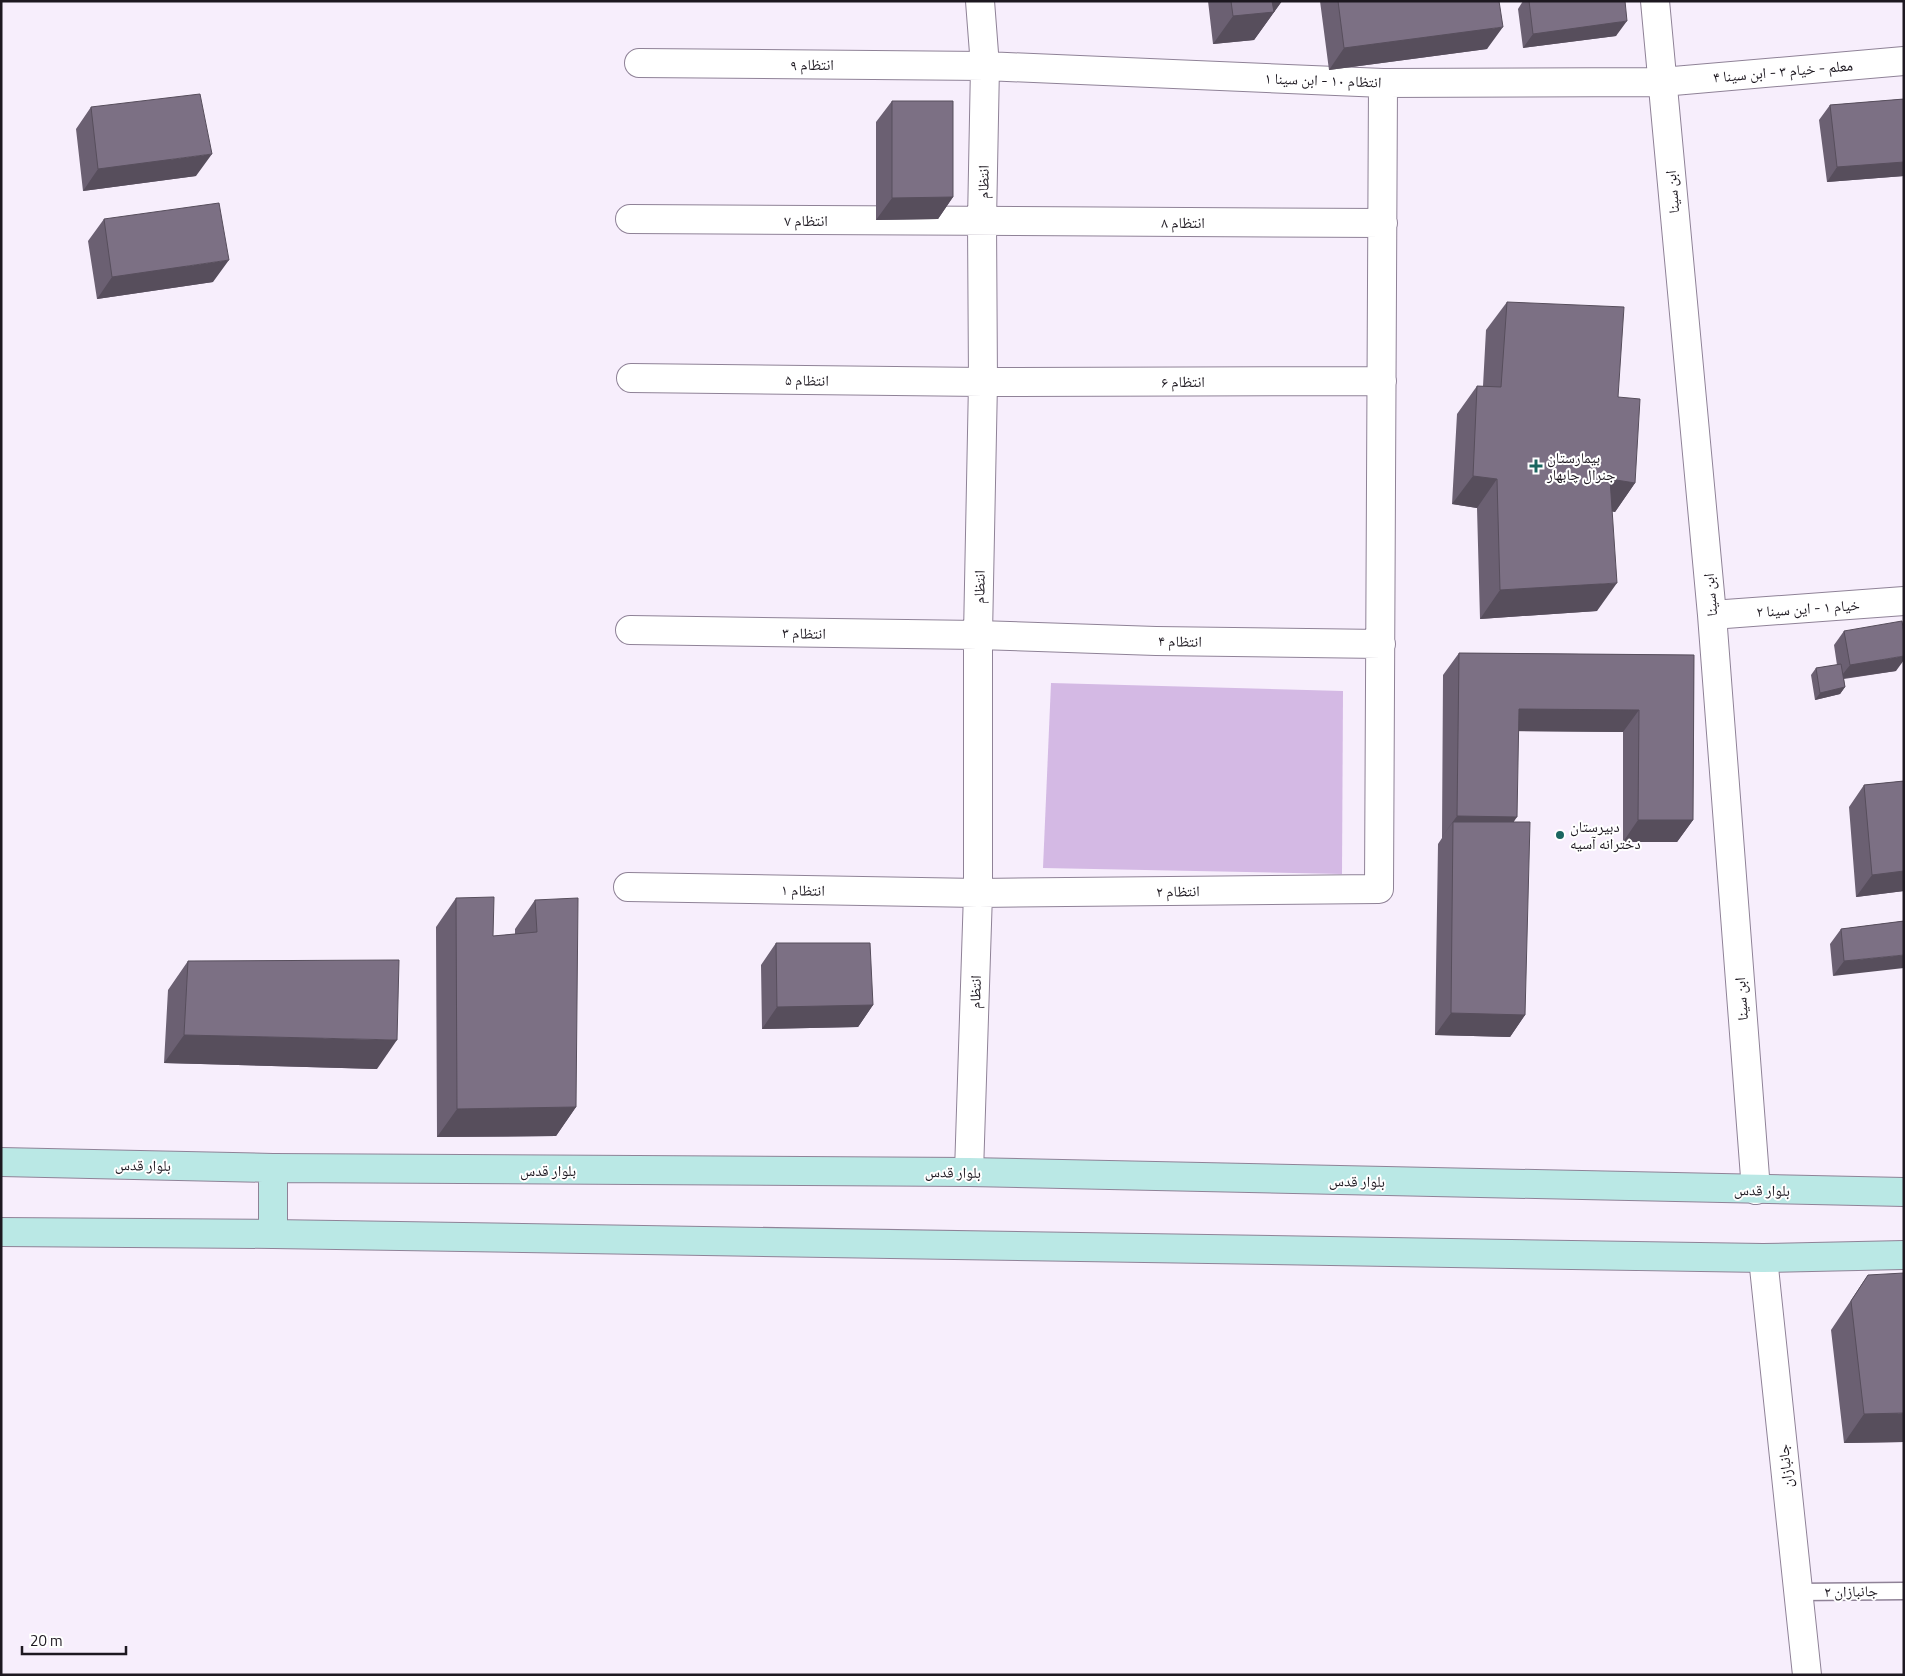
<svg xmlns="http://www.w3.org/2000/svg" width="1905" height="1676" font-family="'Titillium Web','Noto Naskh Arabic',sans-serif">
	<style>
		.park { fill: #d4b9e4 }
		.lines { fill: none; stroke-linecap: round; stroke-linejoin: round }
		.service-casing { stroke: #8f8297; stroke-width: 19 }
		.minor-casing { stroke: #8f8297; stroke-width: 30 }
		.tertiary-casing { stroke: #8f8297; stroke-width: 30 }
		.secondary-casing { stroke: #8f8297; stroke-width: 30 }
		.service { stroke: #fff; stroke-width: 16 }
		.minor { stroke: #fff; stroke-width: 28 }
		.tertiary { stroke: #fff; stroke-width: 28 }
		.secondary { stroke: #bae8e5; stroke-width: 28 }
		.wall { fill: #6b6072 }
		.shaded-wall { fill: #574e5c }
		.building { fill: #7c7084; stroke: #574e5c }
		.poi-dot { fill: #1a6660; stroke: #fff; stroke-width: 2 }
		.labels { text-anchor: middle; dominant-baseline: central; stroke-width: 4; stroke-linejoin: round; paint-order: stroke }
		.street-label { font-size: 15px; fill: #1d1820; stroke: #fff }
		.poi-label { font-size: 15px; fill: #1d1820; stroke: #fff; text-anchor: start }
	</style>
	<rect width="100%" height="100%" fill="#f7eefc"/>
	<path class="park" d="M1051 683 1343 691 1342 874 1043 868Z"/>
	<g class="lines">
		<defs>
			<path id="service" d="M1799 1592 1904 1591"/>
			<path id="minor" d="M1655 1 1712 615 1756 1190
				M639 63 985 66 1383 83 1662 82 1904 61
				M630 219 1383 223
				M631 378 983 382 1382 381
				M1712 615 1904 601
				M630 630 978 635 1156 641 1381 644
				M628 887 978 893 1379 889 1383 83
				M969 1172 978 893V635L983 382 982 221 985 66 980 1"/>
			<path id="tertiary" d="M1763 1258 1807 1675"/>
			<path id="secondary" d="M1 1162 273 1168 969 1172 1904 1192
				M1 1232 273 1234 1763 1258 1904 1255
				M273 1234V1168"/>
		</defs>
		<use href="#service" class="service-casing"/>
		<use href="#minor" class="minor-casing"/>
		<use href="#tertiary" class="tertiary-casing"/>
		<use href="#secondary" class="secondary-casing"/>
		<use href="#service" class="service"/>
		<use href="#minor" class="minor"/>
		<use href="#tertiary" class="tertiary"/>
		<use href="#secondary" class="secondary"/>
	</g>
	<path class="wall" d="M1208 1H1282L1254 40 1213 44Z
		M1320 1H1499L1487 49 1329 70Z
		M1523 1H1625L1616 36 1523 48 1518 9Z
		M1904 99V176L1827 182 1819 120 1830 105Z
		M892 101 953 197 938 219 876 220V122Z
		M91 107 196 176 83 191 76 129Z
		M104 219 213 282 97 299 88 241Z
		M1507 302 1618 397 1635 483 1615 512 1612 511 1597 611 1480 619 1477 508 1452 504 1457 414 1477 386H1483L1486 330Z
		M1844 631 1896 671 1844 679 1845 687 1840 694 1815 700 1811 675 1816 668 1837 665 1834 645Z
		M1459 653 1694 655 1693 820 1677 842H1623V732L1518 731 1514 822 1525 1015 1510 1037 1435 1035 1438 844 1442 838 1443 675Z
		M1904 781V891L1856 897 1849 807 1864 785Z
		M456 898 493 936 515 934V929L535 900 576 1107 556 1136 437 1137 436 927Z
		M1904 921 1833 976 1830 944 1841 929Z
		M776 943 873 1005 858 1027 762 1029 761 965Z
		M188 961 377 1069 164 1063 168 990Z
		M1868 1275 1904 1442 1844 1443 1831 1330Z"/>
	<path class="shaded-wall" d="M1271 1H1282L1254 40 1213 44 1233 16Z
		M1627 21 1616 36 1523 48 1533 34Z
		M1503 27 1487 49 1329 70 1344 48Z
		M212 154 196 176 83 191 98 169Z
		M1904 162V176L1827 182 1837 167Z
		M953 197 938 219 876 220 892 198Z
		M229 260 213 282 97 299 112 277Z
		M1473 476 1497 479 1477 508 1452 504Z
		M1610 479 1635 483 1615 512 1590 508Z
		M1617 583 1597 611 1480 619 1500 590Z
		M1904 656V660L1896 671 1839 679 1850 665Z
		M1845 687 1840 694 1815 700 1820 693Z
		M1519 709 1639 710 1623 732 1503 731Z
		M1457 816 1517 817 1502 839 1453 822 1441 838Z
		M1638 820H1693L1677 842H1623Z
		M1904 871V891L1856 897 1872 875Z
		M1904 955V968L1833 976 1844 961Z
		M873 1005 858 1027 762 1029 777 1007Z
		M1451 1013 1525 1015 1510 1037 1435 1035Z
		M184 1035 397 1040 377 1069 164 1063Z
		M576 1107 556 1136 437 1137 457 1109Z
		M1904 1413V1442L1844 1443 1864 1414Z"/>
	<path class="building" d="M1231 1H1272L1274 12 1233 16Z
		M1338 1H1499L1503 27 1344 48Z
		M1529 1H1625L1627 21 1533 34Z
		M200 94 212 154 98 169 91 107Z
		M1904 99V162L1837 167 1830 105Z
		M892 101H953V197L892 198Z
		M219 203 229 260 112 277 104 219Z
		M1507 302 1624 307 1618 397 1640 399 1635 483 1610 479 1617 583 1500 590 1497 479 1473 476 1477 386 1501 387Z
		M1902 621 1904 634V656L1850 665 1844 631Z
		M1459 653 1694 655 1693 820H1638L1639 710 1519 709 1517 817 1457 816Z
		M1841 664 1845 687 1820 693 1816 668Z
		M1904 781V871L1872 875 1864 785Z
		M1453 822H1530L1525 1015 1451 1013Z
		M494 897 493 936 537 932 535 900 578 898 576 1107 457 1109 456 898Z
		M1904 921V955L1844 961 1841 929Z
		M776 943H870L873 1005 777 1007Z
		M399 960 397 1040 184 1035 188 961Z
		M1904 1273V1413L1864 1414 1851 1301 1868 1275Z"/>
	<g class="poi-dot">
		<path d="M1533.5 458.5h5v5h5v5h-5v5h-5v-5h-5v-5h5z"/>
		<circle cx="1560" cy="835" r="5"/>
	</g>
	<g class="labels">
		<g class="street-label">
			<text x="812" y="64">انتظام ۹</text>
			<text transform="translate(1783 71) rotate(-5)">معلم - خیام ۳ - ابن سینا ۴</text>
			<text transform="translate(1323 80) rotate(2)">انتظام ۱۰ - ابن سینا ۱</text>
			<text transform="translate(983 182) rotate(-89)">انتظام</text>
			<text transform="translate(1672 192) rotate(-95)">ابن سینا</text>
			<text x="806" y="220">انتظام ۷</text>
			<text x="1183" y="222">انتظام ۸</text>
			<text transform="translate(807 380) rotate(1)">انتظام ۵</text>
			<text x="1183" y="381">انتظام ۶</text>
			<text transform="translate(979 587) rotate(-89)">انتظام</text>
			<text transform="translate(1710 595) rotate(-95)">ابن سینا</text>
			<text transform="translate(1808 608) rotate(-4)">خیام ۱ - این سینا ۲</text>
			<text transform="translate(804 633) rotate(1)">انتظام ۳</text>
			<text transform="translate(1180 641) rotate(1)">انتظام ۴</text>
			<text transform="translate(803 890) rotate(1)">انتظام ۱</text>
			<text transform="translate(1178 891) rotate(-1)">انتظام ۲</text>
			<text transform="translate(975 992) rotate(-88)">انتظام</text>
			<text transform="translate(1741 999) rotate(-94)">ابن سینا</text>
			<text transform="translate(143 1165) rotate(1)">بلوار قدس</text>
			<text x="548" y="1170">بلوار قدس</text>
			<text transform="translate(953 1172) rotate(1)">بلوار قدس</text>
			<text transform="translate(1357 1181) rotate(1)">بلوار قدس</text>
			<text transform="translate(1762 1190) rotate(1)">بلوار قدس</text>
			<text transform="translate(1785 1466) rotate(-96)">جانبازان</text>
			<text transform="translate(1851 1591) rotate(-1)">جانبازان ۲</text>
		</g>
		<g class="poi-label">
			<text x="1547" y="457">بیمارستان<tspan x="1547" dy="17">جنرال چابهار</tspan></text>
			<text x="1570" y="826">دبیرستان<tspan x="1570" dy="17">دخترانه آسیه</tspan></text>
		</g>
	</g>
	<rect width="1905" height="1676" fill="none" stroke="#1d1820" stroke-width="5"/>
	<path d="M22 1646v8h104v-8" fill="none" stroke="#1d1820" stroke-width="2.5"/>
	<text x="30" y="1646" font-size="15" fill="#1d1820" stroke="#ffffff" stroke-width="4" paint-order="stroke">20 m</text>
</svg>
